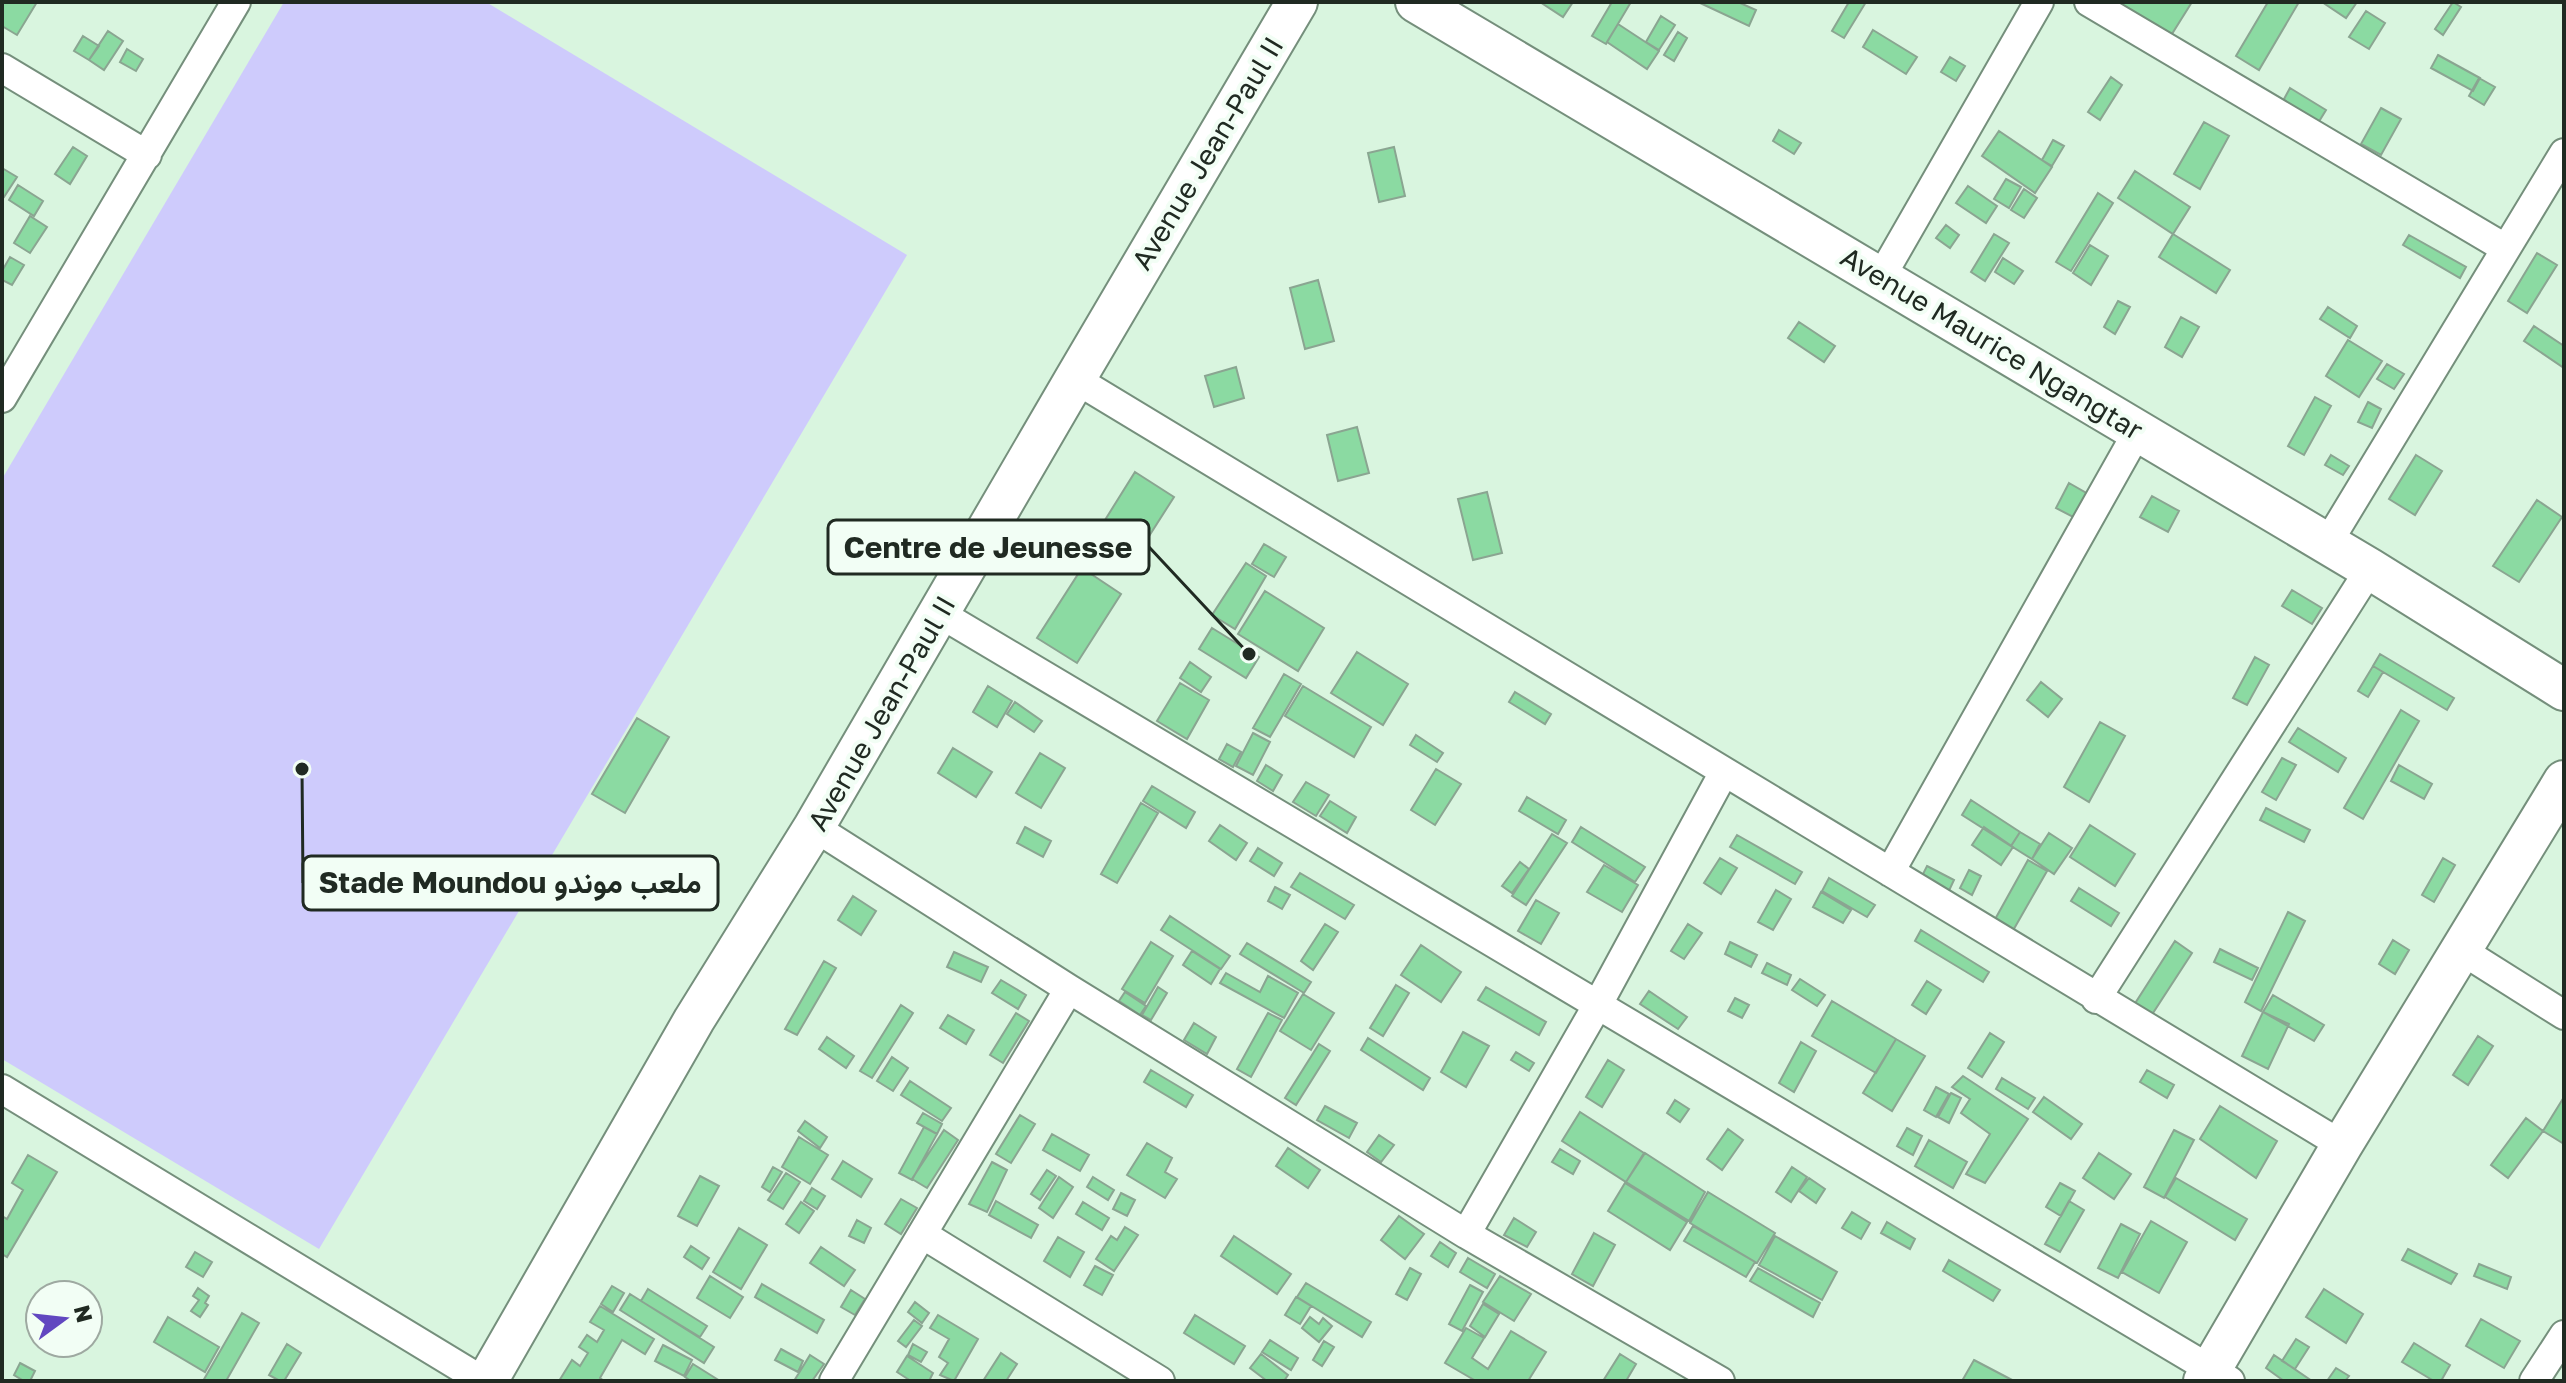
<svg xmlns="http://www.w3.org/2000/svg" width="2566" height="1383" font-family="'Golos Text',Vazirmatn,sans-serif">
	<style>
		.green { fill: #cecbfc }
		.building { fill: #8bdaa2; stroke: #8aa591; stroke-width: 2 }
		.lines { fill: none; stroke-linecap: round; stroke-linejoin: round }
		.street-casing { stroke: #758f7c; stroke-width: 32 }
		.secondary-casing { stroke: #758f7c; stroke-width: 44 }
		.street { stroke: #fff; stroke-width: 28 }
		.secondary { stroke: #fff; stroke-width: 40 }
		.labels { text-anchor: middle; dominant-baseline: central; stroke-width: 8; stroke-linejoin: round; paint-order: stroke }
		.street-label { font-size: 28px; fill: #202a22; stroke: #f2fef5 }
		.leader { fill: none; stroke: #202a22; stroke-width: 3 }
		.callout-dot { fill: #202a22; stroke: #f2fef5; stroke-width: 3 }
		.callout { fill: #f2fef5; stroke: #202a22; stroke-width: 3 }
		.callout-label { font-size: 30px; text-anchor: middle; font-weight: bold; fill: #202a22 }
	</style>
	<rect width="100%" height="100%" fill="#d9f5df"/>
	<path class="green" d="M284 2H486L907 255 319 1249 2 1059V479Z"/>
	<path class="building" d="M2 2H37L17 35 2 26Z
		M1540 2H1573L1563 17Z
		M1612 2H1631L1606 44 1592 36Z
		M1698 2H1738L1756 10 1749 26Z
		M1849 2H1866L1844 38 1832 31Z
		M2115 2H2192L2170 37Z
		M2268 2H2299L2259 70 2236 56Z
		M2322 2H2357L2346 18Z
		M2453 2 2461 7 2443 35 2435 29Z
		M2366 11 2385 23 2369 49 2349 37Z
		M1661 16 1675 25 1659 50 1646 42Z
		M1618 24 1659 51 1647 69 1607 42Z
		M1873 30 1917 57 1906 74 1863 47Z
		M108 31 123 41 104 70 89 60Z
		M1678 32 1687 38 1674 61 1664 55Z
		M83 36 99 46 89 60 74 51Z
		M127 49 143 59 136 71 120 62Z
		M2438 55 2480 78 2473 91 2431 68Z
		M1950 57 1965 66 1956 81 1941 72Z
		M2111 77 2122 85 2100 120 2088 112Z
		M2479 78 2495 87 2484 105 2469 96Z
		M2290 88 2326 110 2318 123 2283 101Z
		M2381 108 2401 119 2381 155 2361 144Z
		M2204 122 2229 136 2200 189 2174 174Z
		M1779 130 1801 143 1794 154 1773 141Z
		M1999 131 2052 167 2035 193 1982 156Z
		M2053 140 2064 146 2052 166 2042 160Z
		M73 147 87 156 70 184 55 174Z
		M1394 147 1405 196 1379 202 1368 153Z
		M2 168 17 177 4 197 2 196Z
		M2135 171 2190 207 2173 234 2118 198Z
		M2006 179 2021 187 2009 208 1994 199Z
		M18 185 43 201 34 216 9 200Z
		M1968 186 1997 206 1986 223 1956 203Z
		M2024 189 2037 198 2024 218 2011 210Z
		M2098 193 2113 203 2071 271 2056 262Z
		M30 216 47 227 30 253 14 243Z
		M1946 225 1959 235 1950 248 1936 238Z
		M1994 234 2009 243 1985 281 1971 272Z
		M2173 234 2230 270 2216 293 2159 257Z
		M2409 235 2466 267 2460 278 2403 245Z
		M2090 245 2108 256 2091 285 2073 273Z
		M2537 253 2557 265 2527 313 2508 301Z
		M10 257 24 265 12 285 2 280V271Z
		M2003 258 2023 271 2014 284 1995 272Z
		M1318 280 1334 341 1305 349 1290 288Z
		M2118 301 2130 307 2115 334 2104 327Z
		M2328 307 2357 326 2350 338 2320 319Z
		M2181 317 2199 327 2182 357 2165 347Z
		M1799 322 1835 346 1824 362 1788 338Z
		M2534 326 2564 346V368L2524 341Z
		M2348 340 2382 361 2359 397 2326 376Z
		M2387 364 2404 374 2394 389 2377 379Z
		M1236 367 1244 398 1214 407 1205 376Z
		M2315 397 2331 406 2304 455 2288 446Z
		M2368 402 2381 409 2372 428 2358 422Z
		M1357 427 1369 473 1338 481 1327 435Z
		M2331 455 2349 466 2343 475 2325 465Z
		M2416 455 2442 471 2415 515 2389 499Z
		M1135 472 1174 497 1128 569 1090 544Z
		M2069 483 2088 494 2075 518 2056 508Z
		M1487 492 1502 553 1473 560 1458 499Z
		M2152 496 2179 511 2168 532 2140 517Z
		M2537 500 2562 517 2519 582 2493 566Z
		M1264 544 1286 557 1274 577 1252 564Z
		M1246 563 1266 576 1235 629 1212 615Z
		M1082 568 1121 594 1077 663 1037 638Z
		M2292 590 2322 608 2312 624 2282 606Z
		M1265 591 1324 628 1298 671 1238 634Z
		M1212 628 1259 657 1246 678 1199 649Z
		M1357 652 1408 684 1383 725 1331 693Z
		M2380 654 2454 698 2447 710 2373 666Z
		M2255 657 2269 665 2247 705 2233 698Z
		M1190 662 1211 677 1201 692 1180 678Z
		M2373 666 2383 672 2368 697 2358 691Z
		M1284 674 1301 684 1270 737 1253 728Z
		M2041 682 2062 699 2048 717 2027 700Z
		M1180 683 1209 700 1187 739 1157 721Z
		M988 686 1012 701 997 727 973 712Z
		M1303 686 1371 727 1354 757 1285 716Z
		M1515 692 1551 714 1545 724 1509 702Z
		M1015 702 1042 721 1034 732 1007 714Z
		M2401 710 2419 721 2363 819 2344 808Z
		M637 718 669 737 625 813 592 794Z
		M2100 722 2125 736 2089 802 2064 787Z
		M2298 728 2346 758 2338 772 2289 742Z
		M1253 733 1270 742 1253 775 1236 766Z
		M1416 735 1443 753 1437 762 1410 745Z
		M1227 744 1241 752 1233 767 1219 759Z
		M953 748 992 772 976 797 938 773Z
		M1040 753 1065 768 1041 808 1016 793Z
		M2282 758 2296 765 2276 800 2262 792Z
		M1266 765 1282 775 1273 791 1257 781Z
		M2399 765 2432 784 2424 799 2391 781Z
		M1436 769 1461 784 1435 825 1411 810Z
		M1306 782 1329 795 1316 816 1293 802Z
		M1152 786 1195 812 1186 828 1143 801Z
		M1527 797 1566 820 1558 834 1519 811Z
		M1971 800 2020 832 2011 846 1962 815Z
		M1330 801 1356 817 1347 833 1320 816Z
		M1141 803 1158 813 1117 883 1101 874Z
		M2266 808 2310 830 2304 842 2260 820Z
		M1220 825 1247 843 1236 860 1209 841Z
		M2090 825 2135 854 2115 886 2070 857Z
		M1025 827 1051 841 1043 857 1017 843Z
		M1581 827 1645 867 1635 882 1572 842Z
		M1984 827 2013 847 2001 865 1972 845Z
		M2020 832 2040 844 2032 859 2011 846Z
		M2049 833 2072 848 2054 874 2032 859Z
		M1552 834 1567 843 1526 905 1512 896Z
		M1737 835 1802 872 1795 884 1730 847Z
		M1258 848 1282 863 1274 876 1250 861Z
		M1720 858 1737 868 1721 894 1704 883Z
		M2443 858 2455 865 2434 902 2422 895Z
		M2028 860 2047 871 2011 934 1993 923Z
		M1520 862 1529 869 1512 893 1502 886Z
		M1604 865 1638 885 1622 912 1587 892Z
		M1927 866 1954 880 1946 897 1919 882Z
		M1969 870 1981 876 1972 895 1960 888Z
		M1300 873 1354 905 1345 919 1291 887Z
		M1829 878 1875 905 1867 917 1822 891Z
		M1275 887 1290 895 1282 909 1268 901Z
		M2079 888 2119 913 2111 926 2071 901Z
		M1776 890 1791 899 1773 930 1758 922Z
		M1821 892 1851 910 1843 923 1813 907Z
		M853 896 876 911 861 935 838 920Z
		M1536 900 1559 913 1541 944 1518 931Z
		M2288 912 2305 921 2261 1011 2245 1002Z
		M1170 916 1230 956 1221 969 1161 930Z
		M1325 924 1338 932 1313 970 1301 961Z
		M1688 924 1702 933 1684 959 1671 951Z
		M1921 930 1989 972 1983 982 1915 941Z
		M2393 940 2409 950 2395 974 2379 964Z
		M2175 941 2192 953 2151 1016 2134 1005Z
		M1151 942 1173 956 1145 1003 1122 989Z
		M1730 942 1757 955 1751 967 1725 954Z
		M1247 943 1311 982 1304 993 1240 954Z
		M1421 945 1461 972 1441 1002 1401 975Z
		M2220 949 2258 968 2252 980 2214 962Z
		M1192 951 1220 969 1211 984 1183 965Z
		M954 952 988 967 981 982 947 967Z
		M824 961 836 968 797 1035 785 1029Z
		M1767 963 1791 975 1787 985 1762 973Z
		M1226 973 1260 992 1268 976 1298 993 1284 1018 1220 983Z
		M1800 979 1825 995 1817 1006 1792 990Z
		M1001 980 1026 995 1018 1009 992 993Z
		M1927 981 1941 990 1926 1014 1912 1005Z
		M1396 985 1409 993 1383 1036 1370 1028Z
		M1158 987 1167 993 1151 1020 1142 1015Z
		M1486 987 1546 1022 1539 1035 1478 1000Z
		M1649 991 1687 1017 1678 1029 1640 1004Z
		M1125 992 1146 1006 1140 1015 1119 1001Z
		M1303 994 1334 1013 1311 1050 1280 1031Z
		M2273 995 2324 1025 2314 1041 2263 1012Z
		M1735 998 1749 1005 1742 1018 1728 1011Z
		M1832 1001 1896 1039 1876 1073 1812 1036Z
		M901 1005 913 1013 872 1078 860 1071Z
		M2263 1012 2289 1024 2268 1069 2242 1056Z
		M1016 1013 1029 1021 1003 1063 990 1055Z
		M1268 1013 1282 1020 1251 1077 1237 1069Z
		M948 1015 974 1030 966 1044 940 1028Z
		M1194 1023 1216 1037 1207 1054 1184 1040Z
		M1463 1032 1489 1046 1466 1087 1441 1072Z
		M1990 1033 2004 1042 1982 1077 1968 1068Z
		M2478 1036 2493 1046 2468 1085 2453 1075Z
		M827 1037 854 1056 846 1068 819 1049Z
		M1368 1038 1430 1078 1423 1090 1361 1050Z
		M1896 1039 1925 1056 1892 1111 1863 1093Z
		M1801 1042 1816 1051 1794 1092 1779 1083Z
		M1319 1044 1330 1051 1296 1105 1285 1098Z
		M1516 1052 1534 1063 1529 1071 1511 1060Z
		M892 1057 908 1068 893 1091 877 1081Z
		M1608 1060 1624 1070 1602 1107 1586 1097Z
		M1151 1070 1193 1095 1186 1107 1144 1082Z
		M2147 1070 2174 1085 2167 1098 2140 1082Z
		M1963 1076 2028 1119 1985 1183 1966 1174 1990 1134 1961 1113 1970 1099 1952 1087Z
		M2002 1078 2035 1098 2028 1109 1996 1089Z
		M910 1081 951 1108 942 1121 901 1095Z
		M1936 1087 1949 1094 1936 1117 1924 1110Z
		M1951 1093 1961 1098 1949 1123 1938 1117Z
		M2044 1097 2082 1124 2071 1139 2033 1112Z
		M2564 1097V1144L2543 1131Z
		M1675 1100 1689 1109 1680 1122 1667 1113Z
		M1325 1106 1357 1123 1349 1138 1317 1120Z
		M2220 1106 2277 1141 2256 1178 2200 1139Z
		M1580 1112 1644 1153 1626 1182 1562 1141Z
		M923 1113 942 1124 937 1134 917 1123Z
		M1020 1115 1035 1124 1011 1163 996 1154Z
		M2526 1118 2543 1131 2508 1178 2491 1165Z
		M805 1121 827 1137 820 1148 798 1131Z
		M924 1127 937 1134 912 1180 899 1173Z
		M1907 1128 1922 1136 1913 1155 1897 1146Z
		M1728 1129 1743 1140 1722 1170 1707 1159Z
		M944 1130 958 1140 927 1188 912 1179Z
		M2174 1130 2194 1140 2164 1198 2144 1187Z
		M1052 1134 1089 1155 1080 1171 1043 1150Z
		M1379 1135 1394 1145 1381 1162 1367 1152Z
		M799 1137 828 1155 810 1184 782 1167Z
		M1929 1140 1967 1162 1953 1188 1915 1166Z
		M1147 1143 1172 1158 1165 1172 1177 1179 1165 1198 1127 1175Z
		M1288 1148 1320 1170 1308 1188 1276 1166Z
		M1560 1149 1580 1161 1573 1174 1552 1162Z
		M1645 1153 1705 1192 1689 1221 1626 1182Z
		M2099 1153 2131 1174 2114 1199 2083 1178Z
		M28 1155 57 1172 7 1257 2 1254V1216L7 1219 23 1190 12 1183Z
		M843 1161 872 1179 861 1197 832 1179Z
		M992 1162 1007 1170 987 1212 969 1204Z
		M773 1167 782 1172 770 1192 762 1187Z
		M1792 1167 1807 1177 1791 1202 1776 1192Z
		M1047 1170 1056 1176 1040 1200 1031 1194Z
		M786 1173 800 1182 783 1209 768 1200Z
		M700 1176 719 1186 697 1226 678 1216Z
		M1059 1177 1073 1187 1053 1218 1039 1208Z
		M1093 1177 1114 1190 1108 1200 1087 1187Z
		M1809 1178 1825 1189 1816 1203 1799 1191Z
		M2176 1178 2247 1219 2235 1240 2165 1197Z
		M1625 1183 1687 1222 1670 1250 1608 1211Z
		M2060 1183 2075 1191 2061 1216 2046 1207Z
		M812 1188 825 1196 817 1209 804 1201Z
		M1708 1192 1775 1233 1757 1263 1690 1223Z
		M1121 1193 1135 1200 1127 1216 1113 1209Z
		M901 1199 917 1208 901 1234 885 1224Z
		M996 1201 1038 1225 1031 1238 989 1215Z
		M2069 1201 2084 1210 2060 1252 2045 1244Z
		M801 1202 814 1211 799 1233 786 1224Z
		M1083 1202 1109 1218 1102 1230 1076 1214Z
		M1852 1212 1870 1223 1861 1239 1842 1228Z
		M1399 1216 1424 1234 1405 1259 1381 1240Z
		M1514 1218 1536 1232 1527 1247 1504 1235Z
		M857 1220 871 1228 864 1243 849 1236Z
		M2151 1221 2187 1242 2159 1293 2122 1272Z
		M1887 1222 1915 1239 1910 1249 1881 1233Z
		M2121 1224 2140 1234 2118 1278 2098 1268Z
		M1693 1226 1755 1262 1746 1277 1684 1241Z
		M1125 1227 1138 1235 1114 1271 1096 1259 1111 1236 1117 1240Z
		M739 1228 767 1245 741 1289 713 1272Z
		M1594 1233 1615 1245 1593 1286 1572 1274Z
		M1234 1236 1291 1274 1277 1294 1221 1256Z
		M1775 1236 1837 1272 1822 1300 1759 1265Z
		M1058 1237 1084 1252 1070 1277 1044 1261Z
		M1440 1242 1456 1253 1448 1267 1431 1256Z
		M691 1246 709 1258 702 1269 684 1257Z
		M821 1247 855 1270 844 1286 810 1263Z
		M2408 1249 2457 1274 2451 1284 2402 1260Z
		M195 1252 212 1262 203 1277 186 1267Z
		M1468 1258 1495 1274 1487 1288 1460 1272Z
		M1949 1260 2000 1290 1993 1301 1943 1271Z
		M2479 1264 2511 1277 2507 1289 2474 1276Z
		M1095 1266 1113 1275 1102 1295 1084 1285Z
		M1410 1268 1421 1274 1407 1300 1396 1294Z
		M1758 1268 1820 1303 1813 1317 1750 1281Z
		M710 1276 743 1297 730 1318 697 1298Z
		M1500 1276 1531 1294 1514 1321 1483 1302Z
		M1306 1283 1371 1322 1362 1337 1297 1297Z
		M762 1284 824 1320 817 1333 755 1297Z
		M1470 1285 1483 1292 1462 1331 1449 1324Z
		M612 1286 624 1293 613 1312 601 1304Z
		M198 1288 209 1296 205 1303 208 1305 200 1317 191 1311 199 1300 193 1296Z
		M648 1289 707 1326 700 1337 641 1301Z
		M2324 1289 2363 1314 2346 1343 2306 1317Z
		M851 1290 865 1299 855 1315 841 1307Z
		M630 1294 714 1347 704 1363 620 1310Z
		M1296 1297 1311 1306 1300 1324 1285 1315Z
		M915 1302 929 1313 922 1323 908 1312Z
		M1483 1304 1499 1314 1485 1337 1470 1326Z
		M600 1306 654 1339 645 1354 622 1340 600 1378 604 1381H559L572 1360 580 1366 588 1353 579 1347 587 1335 597 1342 604 1330 590 1322Z
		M242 1313 259 1323 226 1381H203Z
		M938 1315 978 1339 954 1381 940 1375 948 1363 939 1357 949 1339 930 1328Z
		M1195 1315 1245 1346 1234 1364 1184 1333Z
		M168 1317 219 1347 205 1372 154 1342Z
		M1310 1317 1319 1324 1323 1318 1332 1326 1319 1342 1302 1328Z
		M2481 1319 2520 1341 2504 1368 2466 1346Z
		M914 1320 922 1326 906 1347 898 1341Z
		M1466 1328 1484 1338 1472 1358 1488 1369 1511 1331 1546 1352 1528 1381H1476L1445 1363Z
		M2296 1339 2309 1347 2295 1369 2282 1361Z
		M1270 1340 1298 1358 1291 1370 1262 1352Z
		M1324 1341 1334 1347 1322 1366 1313 1360Z
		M2414 1343 2450 1365 2441 1381H2434L2402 1362Z
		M287 1344 301 1353 284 1381H280L269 1375Z
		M913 1344 927 1352 921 1362 908 1355Z
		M663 1345 692 1360 684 1376 655 1361Z
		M781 1349 803 1361 798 1372 775 1360Z
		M1001 1353 1017 1364 1006 1381H983Z
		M1261 1354 1288 1375 1284 1381H1267L1250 1368Z
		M1620 1354 1636 1364 1626 1381H1603Z
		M810 1355 824 1364 812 1381H794Z
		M2274 1355 2312 1381H2284L2266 1368Z
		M907 1356 933 1373 929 1381H911L897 1372Z
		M1974 1360 2014 1381H1962Z
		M20 1363 35 1371 30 1381H24L14 1375Z
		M693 1364 720 1381H691L685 1377Z
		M2336 1368 2349 1376 2345 1381H2327Z"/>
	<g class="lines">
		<defs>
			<path id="street" d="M2089 2 2505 248
				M2 68 147 155
				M1881 277 2039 2
				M1075 379 2342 1145
				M2 398 236 2
				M2327 544 2564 153
				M939 613 2230 1381
				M814 827 1069 989 1466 1234 1720 1381
				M1890 872 2138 431
				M2461 950 2564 1015
				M2096 999 2370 569
				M2 1089 483 1381
				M922 1234 1160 1381
				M1466 1234 1597 1006 1724 772
				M834 1381 1069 989
				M2534 1381 2564 1335"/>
			<path id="secondary" d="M1416 2 2370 569 2564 690
				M487 1381 694 1020 814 827 1075 379 1297 2
				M2204 1381 2342 1145 2564 781"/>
		</defs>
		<use href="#street" class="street-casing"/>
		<use href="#secondary" class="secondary-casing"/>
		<use href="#street" class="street"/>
		<use href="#secondary" class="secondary"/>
	</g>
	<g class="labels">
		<g class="street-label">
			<text transform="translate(1207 153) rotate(-59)">Avenue Jean-Paul II</text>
			<text transform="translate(1992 343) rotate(31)">Avenue Maurice Ngangtar</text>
			<text transform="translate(881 713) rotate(-60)">Avenue Jean-Paul II</text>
		</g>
	</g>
	<path class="leader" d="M1249 654L1149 547M302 769L303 883"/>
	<g class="callout-dot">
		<circle cx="1249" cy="654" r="8"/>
		<circle cx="302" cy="769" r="8"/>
	</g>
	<g class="callout">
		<rect x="828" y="520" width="321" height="54" rx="8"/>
		<rect x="303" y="856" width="415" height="54" rx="8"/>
	</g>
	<g class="callout-label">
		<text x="988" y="558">Centre de Jeunesse</text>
		<text x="510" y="893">Stade Moundou ملعب موندو</text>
	</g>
	<rect width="2566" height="1383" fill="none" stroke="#202a22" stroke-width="8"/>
	<g transform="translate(64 1319) rotate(75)"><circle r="38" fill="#f2fef5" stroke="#9ea9a1" stroke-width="2"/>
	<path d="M0-6L14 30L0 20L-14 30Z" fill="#6147c0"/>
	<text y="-12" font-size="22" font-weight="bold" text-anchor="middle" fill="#202a22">N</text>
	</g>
</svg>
